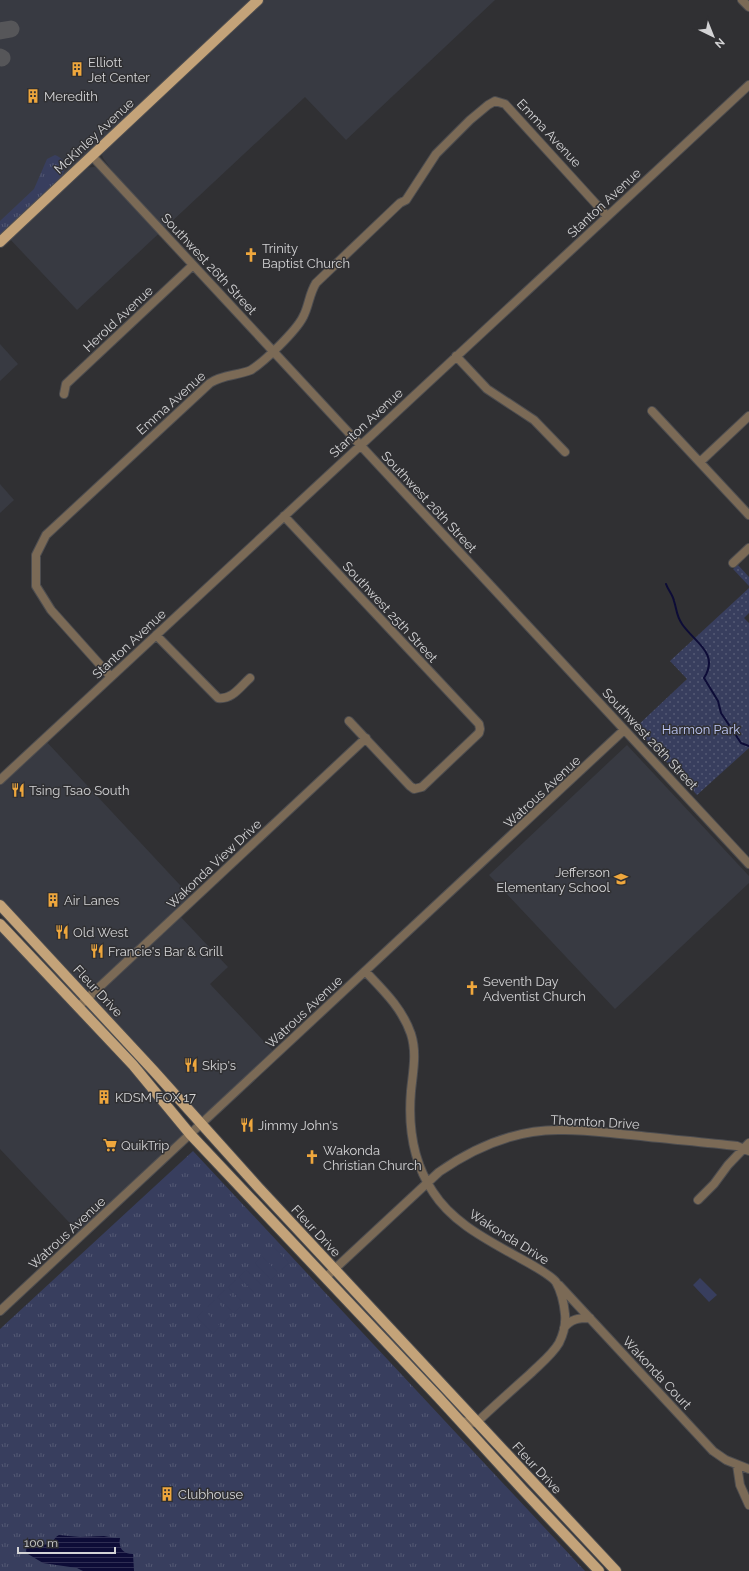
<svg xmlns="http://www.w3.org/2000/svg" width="749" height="1571" font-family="Raleway,sans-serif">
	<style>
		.built { fill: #383a42; fill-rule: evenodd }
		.grass { fill: url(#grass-tufts) }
		.park { fill: url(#park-dots) }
		.pitch { fill: #383e5e }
		.water { fill: url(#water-rules) }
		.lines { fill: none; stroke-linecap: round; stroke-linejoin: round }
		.stream { stroke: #0d0c37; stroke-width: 2 }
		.taxiway { stroke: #565659; stroke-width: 17 }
		.minor-casing { stroke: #4d4d50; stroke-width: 10 }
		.major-casing { stroke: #4d4d50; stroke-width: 12 }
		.minor { stroke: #7b6a56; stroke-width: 8 }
		.major { stroke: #c4a379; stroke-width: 10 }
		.labels { text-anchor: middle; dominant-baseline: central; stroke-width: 3; stroke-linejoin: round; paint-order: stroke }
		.poi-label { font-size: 13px; fill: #d3d3d5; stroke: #303033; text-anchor: start }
		.street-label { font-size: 13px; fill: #d3d3d5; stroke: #303033 }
		.park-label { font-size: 13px; fill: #bfc8f7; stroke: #303033 }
	</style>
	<defs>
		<pattern id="grass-tufts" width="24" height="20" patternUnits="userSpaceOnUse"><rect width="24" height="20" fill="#383e5e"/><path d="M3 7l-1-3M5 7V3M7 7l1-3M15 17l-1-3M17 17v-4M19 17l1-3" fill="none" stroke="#545974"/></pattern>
		<pattern id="park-dots" width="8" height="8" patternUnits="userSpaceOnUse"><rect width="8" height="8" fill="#383e5e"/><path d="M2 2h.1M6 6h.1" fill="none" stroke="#545974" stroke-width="1.8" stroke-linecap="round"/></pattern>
		<pattern id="water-rules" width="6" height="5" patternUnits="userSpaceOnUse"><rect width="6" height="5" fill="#0d0c37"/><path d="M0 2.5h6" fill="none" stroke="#2f2e53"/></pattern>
	</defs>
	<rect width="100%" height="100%" fill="#303033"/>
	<path class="built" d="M0 0H495L346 140 305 97 77 310 7 236 0 242ZM113 136 102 155 103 158 138 206 95 167 78 168 16 227 88 152Z
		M0 344 18 364 0 381Z
		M0 484 14 500 0 513Z
		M44 739 193 899 178 914 228 967 210 984 276 1054 202 1123 0 905V780Z
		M627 745 749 876V883L615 1009 489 875Z
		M0 924 190 1134 81 1235 0 1149Z"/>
	<path class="grass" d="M55 155C66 159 67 168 61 177L0 235V221L34 189 47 159Z
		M193 1151 585 1571H0V1329Z"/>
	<path class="park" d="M738 565 749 577V586L733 569Z
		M749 588V613L744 618 749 623V748L697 795 635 728 687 679 670 661Z"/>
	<path class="pitch" d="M273 1246 289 1263 281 1270 265 1254Z
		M262 1256 278 1273 271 1280 255 1263Z
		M246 1270 263 1286 255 1294 239 1277Z
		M700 1278 717 1295 709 1302 693 1285Z
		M236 1280 252 1296 244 1304 228 1287Z
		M225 1290 241 1306 234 1313 217 1297Z
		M215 1300 231 1316 223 1323 207 1307Z
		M204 1310 220 1326 213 1334 197 1317Z"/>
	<path class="water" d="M59 1535 80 1537 104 1536 114 1538H120C118 1548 123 1554 133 1554L134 1571H83L77 1568 43 1563 28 1554 26 1551 28 1540 30 1539C38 1542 44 1548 52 1542 55 1539 55 1537 59 1535Z"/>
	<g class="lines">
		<path class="stream" d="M666 584C668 590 673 595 674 601 677 610 676 615 682 624 694 642 720 653 704 678L718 701 721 713 741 743 749 746"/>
		<path class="taxiway" d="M0 31 11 29
			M0 57 2 58"/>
		<defs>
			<path id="minor" d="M742 0 749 7
				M92 156 749 864
				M456 356 487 389 534 420 565 452
				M64 394 66 384 193 265
				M652 411 749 515
				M700 462 749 416
				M284 516 479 724 480 729 479 733 422 787 414 789 410 786 349 721
				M733 563 749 548
				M156 635 218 698C232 700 240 687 250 678
				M111 677 51 610 36 586V555L46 535 210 383C224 374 237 376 251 370 264 362 296 331 303 317 309 306 309 294 316 283L400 203 406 200 436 154 470 120 488 105 495 101 505 104 607 216
				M0 780 749 85
				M365 971C384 991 402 1008 411 1034 417 1053 413 1071 411 1091 408 1126 413 1162 433 1192 452 1222 486 1239 516 1256 525 1261 550 1274 556 1282 561 1291 564 1304 565 1314 566 1324 563 1335 559 1343 552 1355 540 1364 530 1374 512 1390 494 1406 476 1423L460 1421
				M78 1007 366 738
				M698 1200 714 1184 728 1165 749 1143
				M326 1277 439 1172C475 1147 514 1130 558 1130 582 1129 607 1133 631 1135 666 1139 702 1142 737 1146L749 1151
				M559 1285 713 1451 726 1460 749 1469
				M0 1311 624 730
				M564 1328C571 1319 578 1318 590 1318
				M737 1465 740 1485 749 1505"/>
			<path id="major" d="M0 242 258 0
				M0 905 153 1070 258 1187 616 1571
				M0 924 133 1065 190 1134 438 1397 522 1489 599 1571"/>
		</defs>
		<use href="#minor" class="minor-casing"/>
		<use href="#major" class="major-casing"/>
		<use href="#minor" class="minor"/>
		<use href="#major" class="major"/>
	</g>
	<defs>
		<symbol id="building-bare" viewBox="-9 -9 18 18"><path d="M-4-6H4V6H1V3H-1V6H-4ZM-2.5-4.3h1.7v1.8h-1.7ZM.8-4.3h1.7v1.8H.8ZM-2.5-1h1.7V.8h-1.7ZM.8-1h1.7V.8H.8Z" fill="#efa73d" stroke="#303033" stroke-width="2.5" paint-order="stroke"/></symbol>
		<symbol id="church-bare" viewBox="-9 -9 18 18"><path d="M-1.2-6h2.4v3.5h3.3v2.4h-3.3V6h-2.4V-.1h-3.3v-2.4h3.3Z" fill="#efa73d" stroke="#303033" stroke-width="2.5" paint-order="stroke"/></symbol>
		<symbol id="restaurant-bare" viewBox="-9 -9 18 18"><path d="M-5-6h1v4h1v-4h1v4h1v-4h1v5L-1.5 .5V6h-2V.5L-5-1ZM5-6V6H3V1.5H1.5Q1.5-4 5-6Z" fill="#efa73d" stroke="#303033" stroke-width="2.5" paint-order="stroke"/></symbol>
		<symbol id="school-bare" viewBox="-9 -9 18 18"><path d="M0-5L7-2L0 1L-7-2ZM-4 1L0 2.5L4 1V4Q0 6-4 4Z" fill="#efa73d" stroke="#303033" stroke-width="2.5" paint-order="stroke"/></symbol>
		<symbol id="supermarket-bare" viewBox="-9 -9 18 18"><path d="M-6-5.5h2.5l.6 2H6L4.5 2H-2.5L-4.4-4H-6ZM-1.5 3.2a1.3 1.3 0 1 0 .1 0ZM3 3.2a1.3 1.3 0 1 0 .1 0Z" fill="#efa73d" stroke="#303033" stroke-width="2.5" paint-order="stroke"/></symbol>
	</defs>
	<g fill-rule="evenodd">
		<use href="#building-bare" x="67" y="59" width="20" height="20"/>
		<use href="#building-bare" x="23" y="86" width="20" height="20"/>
		<use href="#church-bare" x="241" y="245" width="20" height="20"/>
		<use href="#restaurant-bare" x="8" y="780" width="20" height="20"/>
		<use href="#school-bare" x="611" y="869" width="20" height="20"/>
		<use href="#building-bare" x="43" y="890" width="20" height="20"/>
		<use href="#restaurant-bare" x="52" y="922" width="20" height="20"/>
		<use href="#restaurant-bare" x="87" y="941" width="20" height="20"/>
		<use href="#church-bare" x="462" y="978" width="20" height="20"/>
		<use href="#restaurant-bare" x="181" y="1055" width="20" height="20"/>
		<use href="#building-bare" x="94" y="1087" width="20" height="20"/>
		<use href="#restaurant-bare" x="237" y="1115" width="20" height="20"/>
		<use href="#supermarket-bare" x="100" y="1135" width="20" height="20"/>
		<use href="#church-bare" x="302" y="1147" width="20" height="20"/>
		<use href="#building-bare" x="157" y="1484" width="20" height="20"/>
	</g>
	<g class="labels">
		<g class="poi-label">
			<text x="88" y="62">Elliott<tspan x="88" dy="15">Jet Center</tspan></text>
			<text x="44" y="96">Meredith</text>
			<text x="262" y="248">Trinity<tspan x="262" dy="15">Baptist Church</tspan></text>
			<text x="29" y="790">Tsing Tsao South</text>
			<text x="610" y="872" text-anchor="end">Jefferson<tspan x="610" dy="15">Elementary School</tspan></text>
			<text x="64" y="900">Air Lanes</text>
			<text x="73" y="932">Old West</text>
			<text x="108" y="951">Francie's Bar &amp; Grill</text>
			<text x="483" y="981">Seventh Day<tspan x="483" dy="15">Adventist Church</tspan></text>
			<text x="202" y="1065">Skip's</text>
			<text x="115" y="1097">KDSM FOX 17</text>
			<text x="258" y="1125">Jimmy John's</text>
			<text x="121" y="1145">QuikTrip</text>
			<text x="323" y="1150">Wakonda<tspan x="323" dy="15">Christian Church</tspan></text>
			<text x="178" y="1494">Clubhouse</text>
		</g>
		<g class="street-label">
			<text transform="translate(549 133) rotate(47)">Emma Avenue</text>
			<text transform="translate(94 136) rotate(-43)">McKinley Avenue</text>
			<text transform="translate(604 203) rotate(-43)">Stanton Avenue</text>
			<text transform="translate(209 264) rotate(47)">Southwest 26th Street</text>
			<text transform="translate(118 319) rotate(-43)">Herold Avenue</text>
			<text transform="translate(171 403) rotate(-42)">Emma Avenue</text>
			<text transform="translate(366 423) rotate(-43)">Stanton Avenue</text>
			<text transform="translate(429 502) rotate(47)">Southwest 26th Street</text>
			<text transform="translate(390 612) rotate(47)">Southwest 25th Street</text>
			<text transform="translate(129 644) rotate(-43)">Stanton Avenue</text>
			<text transform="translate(650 739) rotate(47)">Southwest 26th Street</text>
			<text transform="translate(542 792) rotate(-43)">Watrous Avenue</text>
			<text transform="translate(214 864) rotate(-43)">Wakonda View Drive</text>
			<text transform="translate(98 991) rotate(47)">Fleur Drive</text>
			<text transform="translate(304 1012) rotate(-43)">Watrous Avenue</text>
			<text transform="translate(595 1122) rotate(3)">Thornton Drive</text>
			<text transform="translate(316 1231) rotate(47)">Fleur Drive</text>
			<text transform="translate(67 1233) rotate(-43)">Watrous Avenue</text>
			<text transform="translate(509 1237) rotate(32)">Wakonda Drive</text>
			<text transform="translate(657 1373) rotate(47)">Wakonda Court</text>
			<text transform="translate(537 1468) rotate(47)">Fleur Drive</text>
		</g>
		<g class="park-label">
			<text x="701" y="729">Harmon Park</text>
		</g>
	</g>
	<g transform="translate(713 36) rotate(137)" stroke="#303033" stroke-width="3" paint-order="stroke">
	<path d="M0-3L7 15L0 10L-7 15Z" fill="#d3d3d5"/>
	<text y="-6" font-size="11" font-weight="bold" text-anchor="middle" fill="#d3d3d5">N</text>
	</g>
	<path d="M18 1547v6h97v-6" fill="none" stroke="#d3d3d5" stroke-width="2"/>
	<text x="24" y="1547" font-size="12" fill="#d3d3d5" stroke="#303033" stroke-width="3" paint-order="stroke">100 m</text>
</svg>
